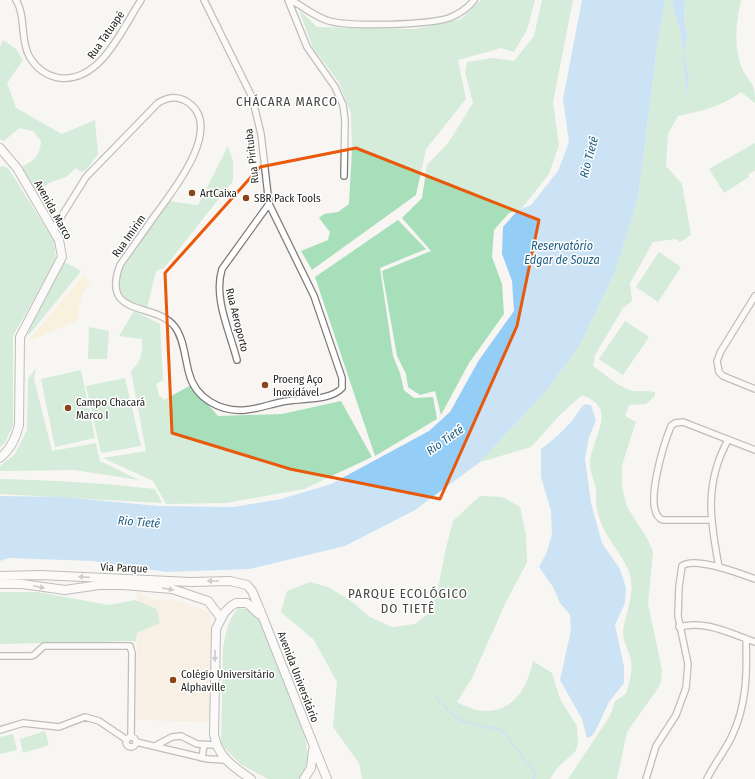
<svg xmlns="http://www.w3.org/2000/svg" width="755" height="779" font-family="'Fira Sans Condensed',sans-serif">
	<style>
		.education { fill: #f9e9d6 }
		.green { fill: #a8dfbb }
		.sand { fill: #f6ecc6 }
		.water { fill: #94cdf5 }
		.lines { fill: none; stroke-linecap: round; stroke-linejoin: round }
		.stream { stroke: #94cdf5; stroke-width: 1.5 }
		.minor-casing { stroke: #7c7a78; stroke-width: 8 }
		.secondary-casing { stroke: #7c7a78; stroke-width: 10 }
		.minor { stroke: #fff; stroke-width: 5.5 }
		.secondary { stroke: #fff; stroke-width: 8 }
		.oneway { fill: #9d9c9c }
		.marked { fill: none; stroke: #e8590c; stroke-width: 3; stroke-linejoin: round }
		.poi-dot { fill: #894519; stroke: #fff; stroke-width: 1.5 }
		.labels { text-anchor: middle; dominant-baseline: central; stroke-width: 3; stroke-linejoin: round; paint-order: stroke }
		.street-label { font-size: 11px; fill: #252423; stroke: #fff }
		.poi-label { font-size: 11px; fill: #252423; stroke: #fff; text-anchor: start }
		.water-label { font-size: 12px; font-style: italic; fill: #1b5c83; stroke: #fff }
		.quarter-label { font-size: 13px; letter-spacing: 1px; fill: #494645; stroke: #fff }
	</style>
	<rect width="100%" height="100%" fill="#f8f5f3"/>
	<path class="education" d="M137 592 154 600 172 599 209 612 211 617V722L136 720Z"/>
	<path class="green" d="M481 0H535L527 30 514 52 501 48 458 60 466 99 426 149 416 195 312 270 301 251 328 240 330 232 319 218 324 214 338 212 349 204 352 149 351 113 338 81 313 48 299 10 317 27 415 29 461 19Z
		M542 0H573L553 102 559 145 549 174 522 208 509 213 494 230 492 257 502 284 504 314 469 363 441 415 435 391 420 395 408 387 406 374 397 356 382 271 431 251 402 218 422 198 427 165 448 143 473 103 465 72 467 62 493 58 514 61 534 36Z
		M665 0H671L681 34 687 98 689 76 684 53 688 35 684 21 685 0H741C736 22 733 49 743 70 751 87 755 80 755 103L741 92C721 107 701 111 678 116L668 134 666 166 682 184 691 235 680 242 676 239 653 242 630 283 632 301 623 308 595 355 593 366C604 373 614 384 627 389 635 393 646 390 655 392V396L646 404 629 405 625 416 636 422 622 465V487L627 507 648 540 653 552 648 604 662 670 661 682 656 691 627 732 617 779H568L610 716 615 701 626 694C629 683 633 672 631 661 630 651 622 641 623 631 626 610 637 591 628 569 617 546 599 531 596 504 596 498 597 491 595 486 594 479 590 471 590 465 590 437 621 409 582 395L559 416 531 447 480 462 547 390 580 345 615 272 638 198 658 40Z
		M3 40 16 49 23 60 7 83 16 108 62 134 95 120 98 154 86 170 81 172 76 168 66 177 49 183 35 195 21 167C34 161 40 156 41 141L33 131 19 128 4 141 0 139V47Z
		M755 143V170L748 175 749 177 724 193 709 169Z
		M228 146 233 161V181L164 268 156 271 147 308 136 303H131C120 292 117 289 120 273L168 201 198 205Z
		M3 166 8 168 54 241 56 260 13 336V426L4 444 0 447V167Z
		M398 220 426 249 380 268 393 356 400 373 404 390 414 398 433 397 437 419 375 456 315 277Z
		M659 252 681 267 658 302 636 287Z
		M64 262 81 271 29 335 28 333Z
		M134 311 160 324 163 380 156 384 159 395 164 400 191 385 218 416 282 414 341 401 372 457 304 489 226 503 166 504 153 481 103 458 146 451 131 371C141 362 143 352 142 339L119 336Z
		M625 321 649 337 623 375 599 359Z
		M89 327 109 331 107 359H88Z
		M36 368 34 379 52 451 96 443 100 461 139 480 74 470 0 471V466L15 454 27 430 28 379Z
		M81 370 95 438 55 447 41 379Z
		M125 378 141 446 101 453 86 386Z
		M0 479C52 480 103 483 155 489L162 503 0 494Z
		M480 496 502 497 520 507 526 535 527 562 505 604 472 678 457 702C463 705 471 709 477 710 511 716 527 690 533 661L552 673 560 699 577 726 578 744 575 752 557 768 550 779H362L359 763 333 727 337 682 314 640 281 612 287 591 310 582 328 587 351 601 370 617 392 627 415 624 429 613 438 589 445 552 453 521Z
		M0 592H37L109 605 135 600 157 609 160 623 137 633 136 641 0 644Z
		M238 608 252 610 260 620 305 736 309 764 301 779H268L240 764 221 744 223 650C225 634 228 620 238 608Z
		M45 731 49 745 23 753 20 739Z
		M13 734 17 750 0 754V737Z"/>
	<path class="sand" d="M83 276 90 284 82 293 77 321 27 342Z"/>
	<path class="water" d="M582 0H665L658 40 638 198 615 272 580 345 547 390 480 462 415 510 345 546 250 569 166 572 93 561 9 558 0 561V496L63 497 159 506 233 507 281 499 331 484 429 431 450 412 479 360 514 311 512 281 502 254 503 227 518 210 531 205 558 171 569 142 563 99Z
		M671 0H685L684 21 688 35 684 53 689 76 687 100 681 34Z
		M585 404 591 405 596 421 589 437 585 459 591 503 602 543 620 569 626 588 625 603 615 625 624 667V683L609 702 595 732 592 736 587 738 582 719 560 680 571 630 570 615 560 603 553 587 539 567 547 552 552 534 551 511 541 477V449C552 441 563 431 572 421 577 414 579 409 585 404Z"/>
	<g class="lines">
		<path class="stream" d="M434 695 455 717 465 722 502 730 536 774 533 779"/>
		<defs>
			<path id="minor" d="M16 0C26 16 20 39 29 56 36 68 46 76 60 78 101 82 122 29 141 0
				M288 0 307 47 335 87 343 105 345 120 344 176
				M291 0C304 7 315 17 329 21 351 27 427 25 449 18 459 14 468 8 474 0
				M53 230 86 177 158 103C166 98 175 96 184 100 228 123 173 191 156 214 144 231 132 248 120 265 100 319 156 301 175 327 184 339 185 359 189 373 195 398 220 412 245 410 259 409 273 403 287 401 303 398 330 401 342 388V378L314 296 269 204 261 134 252 97 204 0
				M755 296 721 351 717 361 719 372 723 376 755 389
				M237 360C230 332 213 298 222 269L269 204
				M711 520H663C641 513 665 441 671 426L675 423 683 422 755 450
				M719 567C710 520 704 484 728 440
				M679 627C706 620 729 633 755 642
				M0 656H31L34 655 44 646H130L132 653 131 737
				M0 730 23 723 59 727 85 717 99 721 127 740
				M126 742a5 5 0 1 1 10 0a5 5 0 1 1-10 0Z
				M136 742 208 759 226 760
				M155 746 172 737 181 736 197 744 215 745
				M202 758 204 745
				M646 779 656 746 676 715 686 688 688 664 678 616 679 586 682 566C695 556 741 574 755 579
				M707 779C714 764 725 751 732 736 747 704 747 673 746 639"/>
			<path id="secondary" d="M0 148 17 168 59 240 62 257 20 337 19 425C16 438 11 449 0 458
				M0 576 40 575 191 582 230 581 247 585 252 591 260 610 327 779
				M0 584H22L65 590 99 585H123L172 589 208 601 221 618
				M251 779C233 767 217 756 214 734L216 629 224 613 231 606 236 603H247L259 614
				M304 779 311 768 313 750"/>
		</defs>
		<use href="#minor" class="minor-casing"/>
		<use href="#secondary" class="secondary-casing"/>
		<use href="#minor" class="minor"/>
		<use href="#secondary" class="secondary"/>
	</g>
	<defs><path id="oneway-solid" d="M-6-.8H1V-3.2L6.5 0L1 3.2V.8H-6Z"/></defs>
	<g class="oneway">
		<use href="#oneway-solid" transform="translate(84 577) rotate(-176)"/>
		<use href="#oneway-solid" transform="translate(213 581) rotate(180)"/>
		<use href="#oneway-solid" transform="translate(39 587) rotate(12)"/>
		<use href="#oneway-solid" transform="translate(168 589) rotate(9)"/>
		<use href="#oneway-solid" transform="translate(215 656) rotate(92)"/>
	</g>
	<path d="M0 0H755V779H0ZM356 148 539 220 517 326 440 499 290 469 172 433 165 273 260 167Z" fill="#f8f5f3" fill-opacity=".55" fill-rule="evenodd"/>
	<path class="marked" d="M356 148 539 220 517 326 440 499 290 469 172 433 165 273 260 167Z"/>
	<g class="poi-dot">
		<circle cx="192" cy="193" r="4"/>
		<circle cx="246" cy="198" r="4"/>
		<circle cx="265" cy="385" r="4"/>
		<circle cx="68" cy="408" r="4"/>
		<circle cx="173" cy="680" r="4"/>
	</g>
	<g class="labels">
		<g class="street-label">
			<text transform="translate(106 35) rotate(-55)">Rua Tatuapé</text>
			<text transform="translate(252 156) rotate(-97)">Rua Pirituba</text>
			<text transform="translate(53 210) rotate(61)">Avenida Marco</text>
			<text transform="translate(129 236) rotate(-55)">Rua Imirim</text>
			<text transform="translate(237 320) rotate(76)">Rua Aeroporto</text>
			<text transform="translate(124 568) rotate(2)">Via Parque</text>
			<text transform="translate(298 677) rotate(69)">Avenida Universitário</text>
		</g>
		<g class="poi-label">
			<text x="200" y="193">ArtCaixa</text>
			<text x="254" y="198">SBR Pack Tools</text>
			<text x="273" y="379">Proeng Aço<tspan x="273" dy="13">Inoxidável</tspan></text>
			<text x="76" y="402">Campo Chacará<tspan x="76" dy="13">Marco I</tspan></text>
			<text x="181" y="674">Colégio Universitário<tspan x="181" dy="13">Alphaville</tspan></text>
		</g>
		<g class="water-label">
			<text transform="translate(589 157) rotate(-75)">Rio Tietê</text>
			<text x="562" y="246">Reservatório<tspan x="562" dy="14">Edgar de Souza</tspan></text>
			<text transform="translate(445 440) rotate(-35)">Rio Tietê</text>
			<text transform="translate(139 522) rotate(5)">Rio Tietê</text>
		</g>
		<g class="quarter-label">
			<text x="287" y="101">CHÁCARA MARCO</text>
			<text x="408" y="593">PARQUE ECOLÓGICO<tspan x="408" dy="15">DO TIETÊ</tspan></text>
		</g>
	</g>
</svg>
